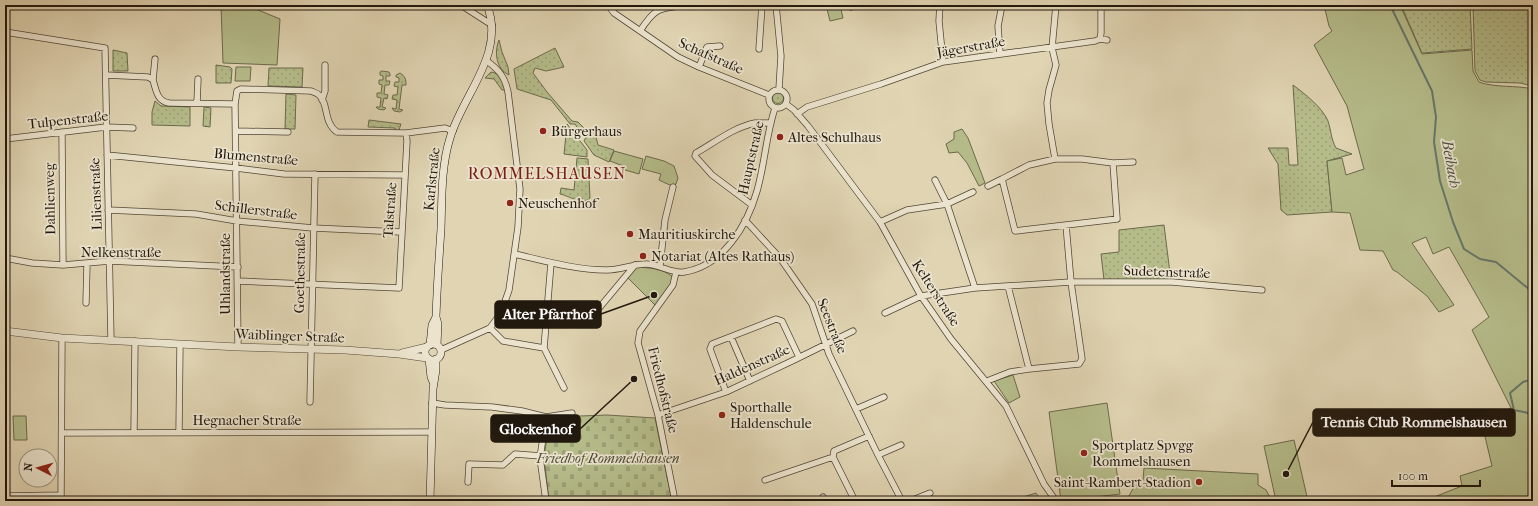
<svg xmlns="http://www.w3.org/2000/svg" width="1538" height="506" font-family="'IM FELL French Canon',serif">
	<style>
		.grass { fill: url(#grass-dots); stroke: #6b6a4c }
		.cemetery { fill: url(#cemetery-stones); stroke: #6b6a4c }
		.green { fill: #b5bc8a; stroke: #6b6a4c }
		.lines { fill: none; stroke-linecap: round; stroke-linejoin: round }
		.stream { stroke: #66786c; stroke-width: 2 }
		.minor-casing { stroke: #514737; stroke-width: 7 }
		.tertiary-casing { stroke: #514737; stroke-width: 8 }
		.secondary-casing { stroke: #21180e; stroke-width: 8 }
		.minor { stroke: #ebe3cd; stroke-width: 5.5 }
		.tertiary { stroke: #ebe3cd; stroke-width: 7 }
		.secondary { stroke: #ebe3cd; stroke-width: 7 }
		.poi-dot { fill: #8f2418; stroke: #ebe3cd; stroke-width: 1.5 }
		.labels { text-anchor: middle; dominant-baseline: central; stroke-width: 3.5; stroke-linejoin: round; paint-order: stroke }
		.street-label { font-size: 14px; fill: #21180e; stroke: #ebe3cd }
		.poi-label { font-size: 14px; fill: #21180e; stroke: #ebe3cd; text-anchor: start }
		.park-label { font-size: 14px; font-style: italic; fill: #4d4933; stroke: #ebe3cd }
		.water-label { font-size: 15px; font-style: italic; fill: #495045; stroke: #ebe3cd }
		.quarter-label { font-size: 16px; letter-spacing: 1px; fill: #7a1f14; stroke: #ebe3cd }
		.leader { fill: none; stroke: #21180e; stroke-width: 1.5 }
		.callout-dot { fill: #21180e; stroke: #ebe3cd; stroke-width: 1.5 }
		.callout { fill: #21180e; stroke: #21180e; stroke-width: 1.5 }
		.callout-label { font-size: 15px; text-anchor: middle; font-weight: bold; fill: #fff }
	</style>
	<defs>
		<pattern id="grass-dots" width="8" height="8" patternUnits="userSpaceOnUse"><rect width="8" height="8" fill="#b5bc8a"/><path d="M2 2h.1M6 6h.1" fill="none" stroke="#9ba176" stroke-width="1.8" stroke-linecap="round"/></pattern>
		<pattern id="cemetery-stones" width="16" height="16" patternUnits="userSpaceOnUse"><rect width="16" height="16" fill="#b5bc8a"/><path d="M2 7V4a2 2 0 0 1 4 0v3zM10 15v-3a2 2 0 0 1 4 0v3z" fill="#9ba176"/></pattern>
	</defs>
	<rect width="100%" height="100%" fill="#e0d4b2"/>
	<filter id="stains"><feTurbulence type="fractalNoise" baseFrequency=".005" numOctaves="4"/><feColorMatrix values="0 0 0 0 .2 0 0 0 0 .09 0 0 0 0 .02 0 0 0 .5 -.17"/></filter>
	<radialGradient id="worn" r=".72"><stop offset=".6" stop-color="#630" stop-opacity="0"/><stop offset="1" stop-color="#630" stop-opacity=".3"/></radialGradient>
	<path class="grass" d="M1401 5H1470L1472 49 1422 53Z
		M1473 5H1533V86L1520 83 1486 82 1480 80 1475 71Z
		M499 40 502 52 508 67 509 75C496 69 494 52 499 40Z
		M555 48 564 67 546 71 535 68 533 73 547 92 572 121 578 122 587 131 594 129 598 145 614 150 609 162 594 155 584 141 587 135 580 129 579 130 575 124H570L551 100 517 89 514 69Z
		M113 50 127 53 128 71H113Z
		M216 65 230 67 232 69 231 83H216Z
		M269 68H303L302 87 268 86Z
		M382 71 389 72 390 74V76H386V81H390L389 85H385L384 94 388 95 387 99 384 98 382 107 386 108 384 110 378 109 376 107H380L381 98 377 97V93H381L382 85 379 84V80H383V76L380 75V72Z
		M491 72C500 73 503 82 505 90H502L494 79 485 78Z
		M400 73C405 76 406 79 406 85H402L399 109 403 110 400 112 394 111 392 108 396 109 397 100 392 99 393 95H397L398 87 394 86 395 82H399V78L396 77V75Z
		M1293 85C1305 94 1322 107 1328 121 1331 130 1331 139 1336 148L1352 154 1327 161 1332 212 1287 215 1281 210 1278 164 1268 148H1288L1289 165H1298Z
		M772.5 98a5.5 5.5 0 1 1 11 0a5.5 5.5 0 1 1-11 0Z
		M286 94 296 95 295 129H285Z
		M155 101 161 106 190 107V126L152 125V112Z
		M204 107 211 108 210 127 203 126Z
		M369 120 401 124 399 130 395 131V128L368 127Z
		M567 124 587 150V157L564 154Z
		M577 158 588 159 590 198C582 206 570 196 560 194L561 188 574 190Z
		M1164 225 1171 281 1104 280 1101 254 1119 252V230Z"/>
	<path class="cemetery" d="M607 415 655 418 672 501H549L544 457 547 437 553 417Z"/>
	<path class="green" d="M221 5H246L280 19 277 65 223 63Z
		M826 5H840L843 18 830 21Z
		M1324 5H1400L1422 54 1472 50 1473 71 1479 82C1496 88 1515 85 1533 89V501H1424L1462 486 1460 476 1492 466 1482 424 1511 408 1472 330 1489 317 1449 247 1433 254 1426 237 1412 243 1454 305 1439 312 1427 296 1397 272 1393 270 1383 251 1360 250 1350 213 1332 212 1327 161 1342 158 1346 175 1364 169 1347 106 1314 45 1332 31 1329 26Z
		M236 67H251L250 81H235Z
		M962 129 968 138 985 183 979 186 967 163 958 152 949 153 946 144 954 139V132Z
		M614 151 643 159 639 174 625 170 626 167 610 161Z
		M646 156 664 161 674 166 678 178 676 184 672 186 661 181 659 180 661 174 642 169Z
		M636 267C649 268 662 268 673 277L671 285 655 305 628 278Z
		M1013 375 1020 397 1009 403 994 381Z
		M1107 403 1120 494 1061 501 1049 412Z
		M26 416 27 440H14L13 416Z
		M1294 440 1308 501H1276L1264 446Z
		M1144 468 1258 474V485L1266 490 1272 501H1126L1134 487 1143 480Z
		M1036 493 1042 501H1010Z"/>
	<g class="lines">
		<path class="stream" d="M1390 5 1432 91 1436 117 1434 142 1440 181 1453 222 1464 249 1480 259 1496 262 1530 290 1533 295
			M1533 379 1523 382 1510 393 1514 410 1528 413 1533 421"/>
		<defs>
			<path id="minor" d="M458 5 464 7 492 25
				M608 5 614 13 678 57 699 67 769 95
				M776 5 781 56 779 89
				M940 5 939 21 943 62
				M851 7 854 5
				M640 31C656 6 660 9 687 5
				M5 32 105 48 111 340
				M1100 39 1101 33V5
				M759 49 762 5
				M1000 54 998 26 1002 5
				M699 67 707 47 720 46
				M106 75 148 77 153 80C156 90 157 101 169 103L235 104 237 91 241 89 311 91C313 92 317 93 319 95 329 104 323 122 337 132L406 133 445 128 453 131
				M153 80 155 59
				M769 99a9 9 0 1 1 18 0a9 9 0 1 1-18 0Z
				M322 100 325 91V65
				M197 103 198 79
				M235 104 238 347
				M786 104 794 110 808 126 880 222 921 296 951 339 1006 406 1044 484 1056 501
				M797 114 807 107 881 84 943 62 1095 41 1100 39 1107 40
				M236 131 288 132
				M62 132 63 265
				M5 139 106 127 133 128
				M107 155 236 168 284 174 405 175
				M1055 159H1082L1113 163 1117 219 1015 231 1002 179 1029 165Z
				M1055 159 1049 124 1047 103 1049 90 1056 65 1052 48 1056 5
				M1113 163 1133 162
				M935 180 947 204 975 288
				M988 186 1002 179
				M752 205 712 175 695 156 696 153C714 143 734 127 755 123 760 123 766 123 771 123
				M108 210 196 214 237 221 313 228 401 232
				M745 220 780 258 812 304 829 354 878 455 902 501
				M880 222 907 210 947 204 973 192
				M515 254C545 261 576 270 607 270 621 270 633 264 646 264 659 264 672 274 684 272 723 266 747 226 757 191 765 163 766 135 775 108
				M5 258 32 263 63 265 110 261 238 267
				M660 266 665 220 673 187
				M238 281 399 288 407 141 406 133
				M1008 286 1029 369
				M86 303 87 264
				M885 313 921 296 975 288 1071 282H1172L1262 290
				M547 320 589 313 600 307 635 265
				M490 328 503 341 544 348 564 388
				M731 337 750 381
				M544 348 551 263
				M441 350 490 328 501 313 509 290 518 227 520 189 508 92C505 77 499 70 487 61
				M987 381 1010 372 1029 369 1079 364 1082 359 1071 282 1066 225
				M726 392 710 349 712 344 776 319 782 321 799 357
				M310 402 315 174
				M432 403 445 405 492 407 522 411 546 417 572 413
				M856 409 884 397
				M658 415 726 392 792 361 853 331
				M546 417 540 458 546 501
				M134 432 135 341
				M179 432 180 344
				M62 433 432 432
				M878 455 901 445
				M833 457 855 501
				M765 480 833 457 834 451 869 436
				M468 482 469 464 503 465 515 454 541 456
				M5 496 61 495
				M823 497 825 501
				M61 501 62 338
				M675 501 658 415 638 343 640 331 673 285 676 272
				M910 501 930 493"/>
			<path id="tertiary" d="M5 331 62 338 238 347 345 350 399 354 427 358
				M402 353 427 347"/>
			<path id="secondary" d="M436 317 438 324 437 345
				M425 352a8 8 0 1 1 16 0a8 8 0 1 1-16 0Z
				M430 345 432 325 436 317C437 288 439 258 441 229 442 198 441 167 450 138 463 94 506 54 487 5
				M429 359 431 377 433 382
				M430 501 433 389 436 370V359"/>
		</defs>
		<use href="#minor" class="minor-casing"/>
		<use href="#tertiary" class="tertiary-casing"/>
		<use href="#secondary" class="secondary-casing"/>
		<use href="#minor" class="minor"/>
		<use href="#tertiary" class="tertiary"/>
		<use href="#secondary" class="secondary"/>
	</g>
	<g class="poi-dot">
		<circle cx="543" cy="131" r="4"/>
		<circle cx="780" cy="137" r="4"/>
		<circle cx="510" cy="203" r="4"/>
		<circle cx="630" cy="234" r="4"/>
		<circle cx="643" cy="256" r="4"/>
		<circle cx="722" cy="415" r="4"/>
		<circle cx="1084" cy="453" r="4"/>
		<circle cx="1199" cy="482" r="4"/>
	</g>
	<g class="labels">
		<g class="street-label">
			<text transform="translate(971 47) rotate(-10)">Jägerstraße</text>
			<text transform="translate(711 56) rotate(24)">Schafstraße</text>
			<text transform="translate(68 120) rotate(-6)">Tulpenstraße</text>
			<text transform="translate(256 157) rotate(5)">Blumenstraße</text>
			<text transform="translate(751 158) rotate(-77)">Hauptstraße</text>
			<text transform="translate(432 179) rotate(-84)">Karlstraße</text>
			<text transform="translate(96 194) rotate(-92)">Lilienstraße</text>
			<text transform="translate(50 199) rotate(-91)">Dahlienweg</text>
			<text transform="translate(256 210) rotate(7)">Schillerstraße</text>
			<text transform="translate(390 210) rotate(-86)">Talstraße</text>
			<text x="121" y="252">Nelkenstraße</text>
			<text transform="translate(1167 272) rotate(2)">Sudetenstraße</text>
			<text transform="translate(300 273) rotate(-89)">Goethestraße</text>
			<text transform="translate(225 274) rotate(-90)">Uhlandstraße</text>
			<text transform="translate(936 293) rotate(57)">Kelterstraße</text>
			<text transform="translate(832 326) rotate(68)">Seestraße</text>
			<text transform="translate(290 336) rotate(2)">Waiblinger Straße</text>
			<text transform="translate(752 365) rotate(-24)">Haldenstraße</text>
			<text transform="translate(663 390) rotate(76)">Friedhofstraße</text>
			<text x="247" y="420">Hegnacher Straße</text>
		</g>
		<g class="poi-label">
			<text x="551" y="131">Bürgerhaus</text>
			<text x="788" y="137">Altes Schulhaus</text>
			<text x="518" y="203">Neuschenhof</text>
			<text x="638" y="234">Mauritiuskirche</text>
			<text x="651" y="256">Notariat (Altes Rathaus)</text>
			<text x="730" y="407">Sporthalle<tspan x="730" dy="16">Haldenschule</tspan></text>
			<text x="1092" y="445">Sportplatz Spvgg<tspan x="1092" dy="16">Rommelshausen</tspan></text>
			<text x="1191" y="482" text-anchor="end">Saint-Rambert-Stadion</text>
		</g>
		<g class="park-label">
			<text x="608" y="458">Friedhof Rommelshausen</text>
		</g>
		<g class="water-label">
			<text transform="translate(1451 164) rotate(80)">Beibach</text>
		</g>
		<g class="quarter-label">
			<text x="547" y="173">ROMMELSHAUSEN</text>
		</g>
	</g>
	<path class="leader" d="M654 295L601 314M1286 474L1313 422M634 379L580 429"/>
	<g class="callout-dot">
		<circle cx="654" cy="295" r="4"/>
		<circle cx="1286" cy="474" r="4"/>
		<circle cx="634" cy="379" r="4"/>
	</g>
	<g class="callout">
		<rect x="495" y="301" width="106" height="27" rx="4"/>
		<rect x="1313" y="409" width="202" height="27" rx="4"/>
		<rect x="491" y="415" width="89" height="27" rx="4"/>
	</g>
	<g class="callout-label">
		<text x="548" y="319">Alter Pfarrhof</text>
		<text x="1414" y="427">Tennis Club Rommelshausen</text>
		<text x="536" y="434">Glockenhof</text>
	</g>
	<rect width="1538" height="506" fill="none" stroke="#e0d4b2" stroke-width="20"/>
	<rect x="6" y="6" width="1526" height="494" fill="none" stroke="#21180e" stroke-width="2"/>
	<rect x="10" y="10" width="1518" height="486" fill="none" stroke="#21180e"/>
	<g transform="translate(38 468) rotate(276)"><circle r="19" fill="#ebe3cd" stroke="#9a9281"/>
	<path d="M0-3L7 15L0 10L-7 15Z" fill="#8f2418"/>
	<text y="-6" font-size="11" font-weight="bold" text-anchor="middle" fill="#21180e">N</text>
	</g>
	<path d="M1392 480v6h88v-6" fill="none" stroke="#21180e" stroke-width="2"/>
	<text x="1398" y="480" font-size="12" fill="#21180e" stroke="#ebe3cd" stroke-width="3" paint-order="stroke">100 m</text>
	<rect width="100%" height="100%" filter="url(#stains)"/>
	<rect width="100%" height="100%" fill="url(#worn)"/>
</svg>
